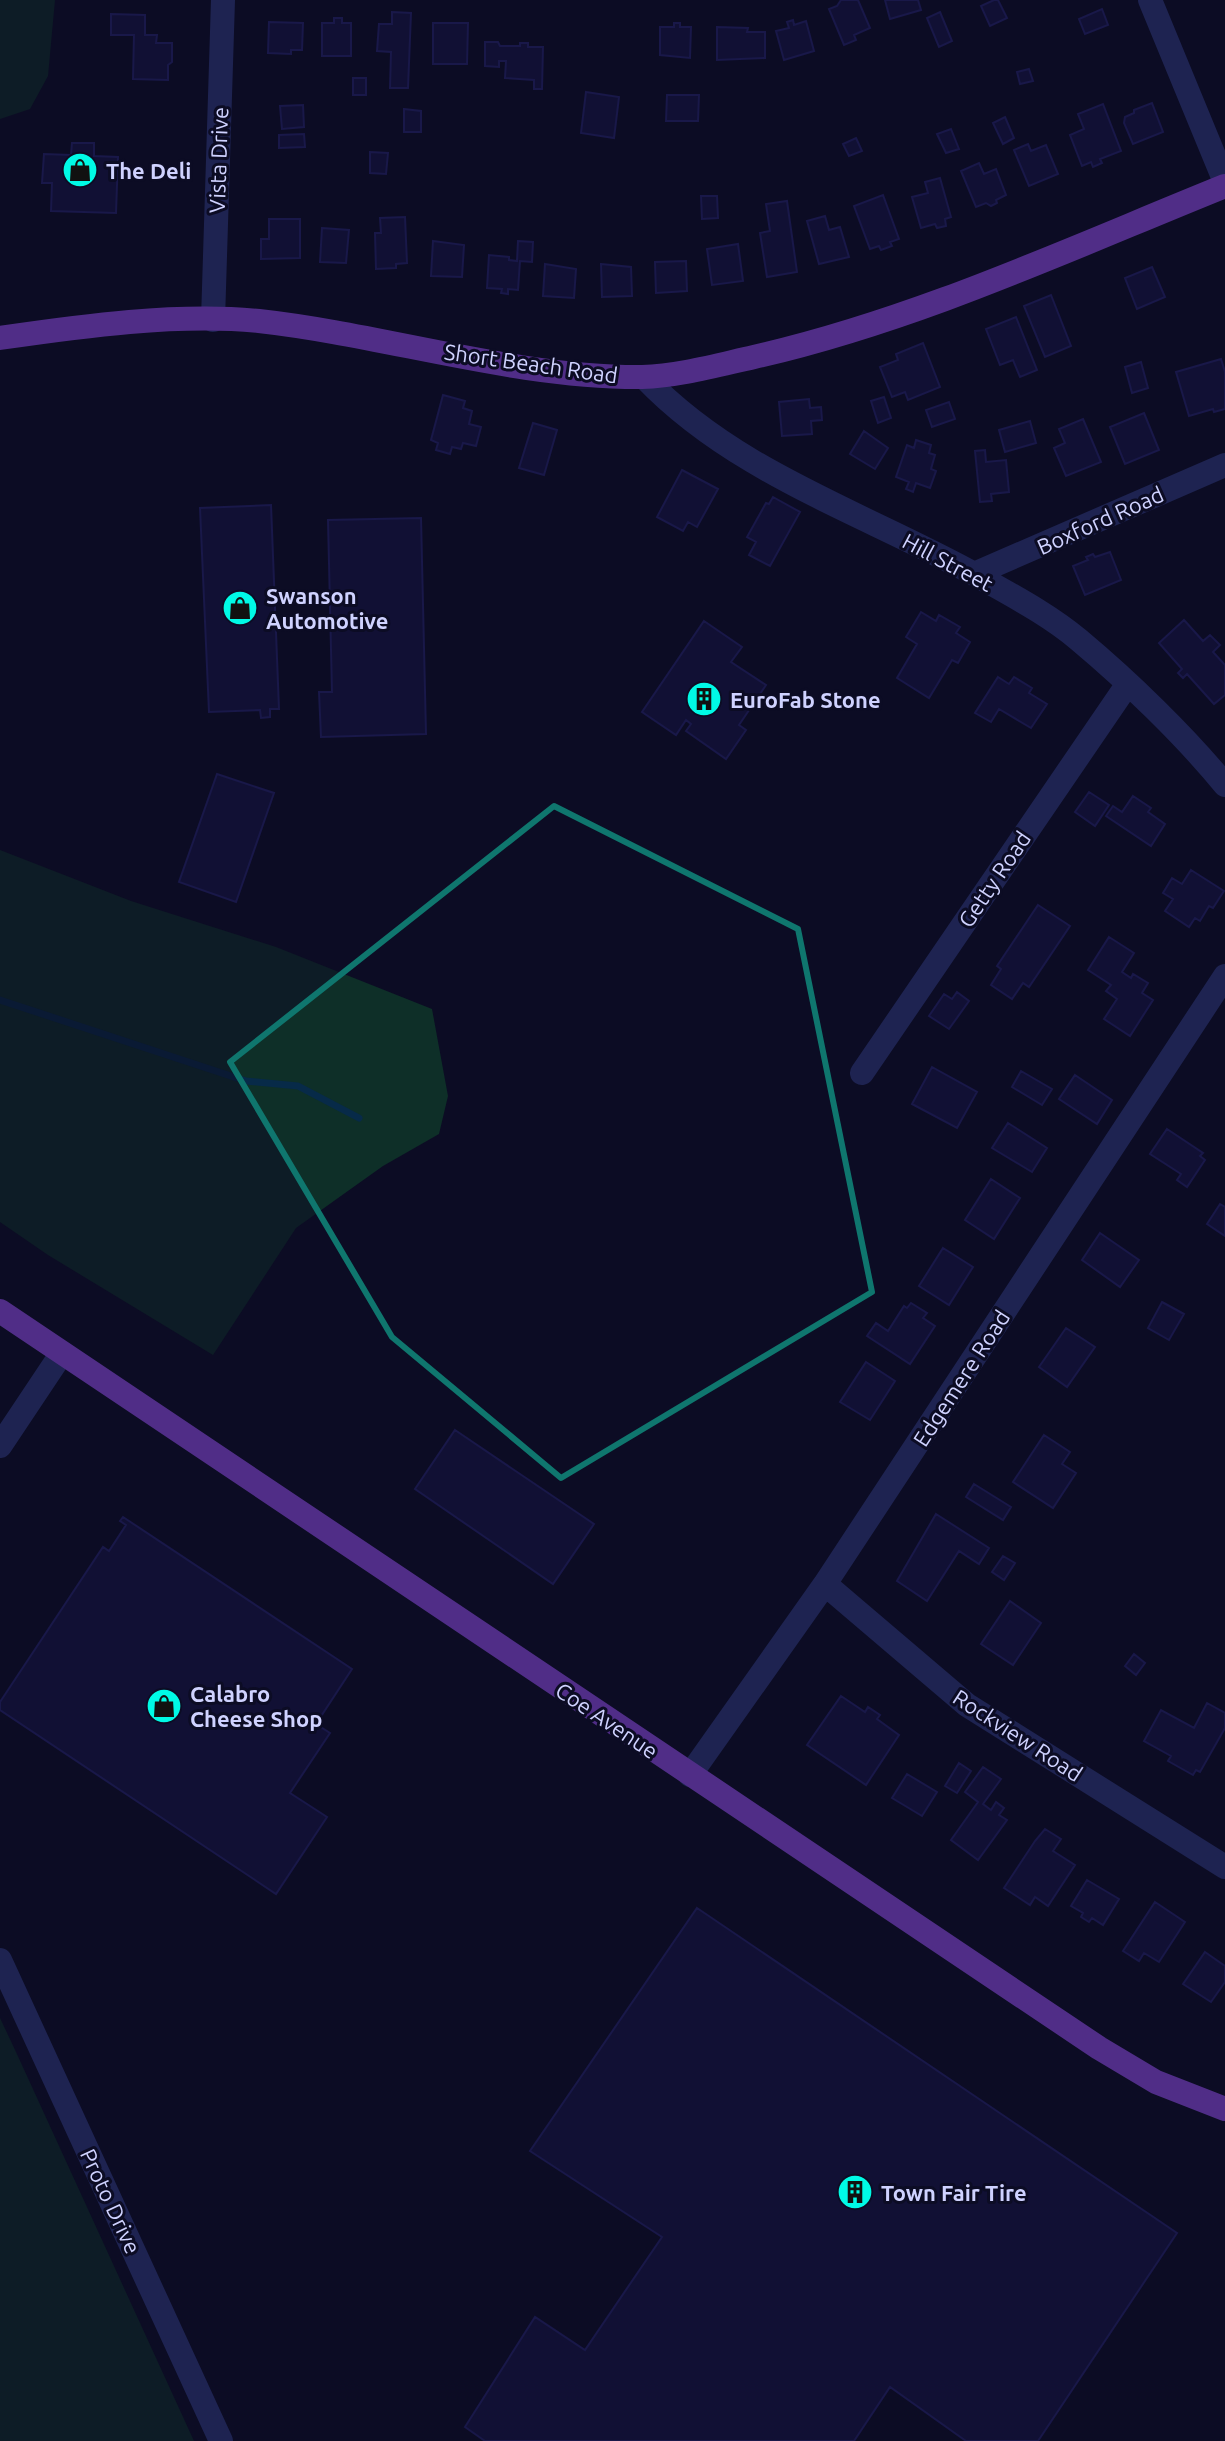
<svg xmlns="http://www.w3.org/2000/svg" width="1225" height="2441" font-family="Ubuntu,sans-serif">
	<style>
		.green { fill: #0e2f28 }
		.lines { fill: none; stroke-linecap: round; stroke-linejoin: round }
		.stream { stroke: #072a48; stroke-width: 7 }
		.building { fill: #171647; stroke: #282675; stroke-width: 2 }
		.minor { stroke: #333f88; stroke-width: 24 }
		.major { stroke: #a256ff; stroke-width: 24 }
		.marked { fill: none; stroke: #0f766e; stroke-width: 6; stroke-linejoin: round }
		.labels { text-anchor: middle; dominant-baseline: central; stroke-width: 6; stroke-linejoin: round; paint-order: stroke }
		.street-label { font-size: 22px; fill: #cfd2ff; stroke: #0c0c24 }
		.poi-label { font-size: 22px; font-weight: bold; fill: #cfd2ff; stroke: #0c0c24; text-anchor: start }
	</style>
	<rect width="100%" height="100%" fill="#0c0c24"/>
	<path class="green" d="M0 0H55L48 76 30 109 0 119Z
		M0 850 131 901 276 947 432 1009 448 1096 439 1134 383 1166 296 1228 213 1355 48 1255 0 1222Z
		M0 2018 16 2052 194 2441H0Z"/>
	<g class="lines">
		<path class="stream" d="M0 1000 246 1081 298 1086 359 1118"/>
	</g>
	<path class="building" d="M858 0 870 28 854 35 856 40 844 45 829 9 837 6 841 0Z
		M885 0H918L921 10 890 19Z
		M994 0H998L1007 18 990 26 981 6Z
		M1102 9 1108 25 1085 34 1079 19Z
		M392 12 411 13 408 88H390L391 52 377 51 379 24H392Z
		M940 12 952 41 939 47 927 18Z
		M111 14 145 15V35H157L156 43H172V62L168 65V80L133 79 134 35H111Z
		M334 18H342V23H351V56H322V23H334Z
		M793 20 794 25 806 21 814 51 784 60 776 31 789 28 787 22Z
		M269 22 303 23 302 50H291V54L268 53Z
		M433 23H468L467 64H433Z
		M674 23H680V27H691L690 58 660 55V27H674Z
		M717 27 748 28 747 32H765V58L717 60Z
		M485 42H498L500 46H520V43H528V47H543L542 89H534V80L505 78 506 61H499V67L485 66Z
		M1029 69 1033 81 1020 84 1017 72Z
		M353 78H366V95H353Z
		M586 92 619 97 614 138 581 133Z
		M667 95H699L698 121H666Z
		M1152 103 1163 132 1133 144 1124 123 1125 117 1134 113V110Z
		M1103 104 1121 151 1100 159 1102 163 1093 167 1091 162 1082 166 1070 135 1084 129 1078 114Z
		M303 105 304 127 282 129 280 106Z
		M404 109 421 111V132H404Z
		M1005 117 1014 138 1003 144 993 123Z
		M951 129 959 149 946 153 937 134Z
		M304 134 305 147 279 148V135Z
		M856 138 862 151 849 156 843 144Z
		M72 143H94V156L118 157 116 213 51 211 52 183H42L44 154 71 155Z
		M1028 144 1031 151 1046 145 1058 174 1029 186 1014 150Z
		M370 152 388 153 386 174 370 173Z
		M979 163 984 174 996 169 1006 195 996 200 997 203 991 206 986 203 976 207 961 171Z
		M940 178 951 217 945 219 946 226 937 228 935 224 921 228 912 197 928 193 925 182Z
		M883 195 899 239 890 242 892 246 881 250 879 246 870 249 854 206Z
		M701 196H717L718 218 702 219Z
		M787 201 797 272 767 277 760 233 770 231 766 204Z
		M825 216 829 230 840 227 849 257 819 264 807 221Z
		M405 217 407 263 396 264V268L376 269 375 233H381L380 218Z
		M269 219H300V258L261 259V239H269Z
		M322 228 349 230 346 263 320 262Z
		M433 241 464 245 462 277 431 276Z
		M518 241 533 242 532 262 520 261 518 290 508 289V294L501 293 502 289 487 288 489 255 509 257V260L517 261Z
		M738 244 743 281 712 285 707 249Z
		M686 261 687 291 656 293 655 262Z
		M545 264 576 269 574 298 543 296Z
		M601 264 631 267 632 296 602 297Z
		M1152 267 1165 297 1137 309 1125 278Z
		M1051 295 1071 346 1045 357 1024 306Z
		M1016 317 1037 370 1020 377 1013 360 1000 365 986 329Z
		M923 343 940 387 908 400 905 392 892 397 880 367 898 360 896 354Z
		M1221 359 1225 372V409L1214 412 1213 409 1189 416 1176 372Z
		M1141 362 1148 388 1132 393 1125 367Z
		M443 395 465 401 463 408 472 411 469 424 481 427 476 446 463 443 461 449 452 447 450 454 436 450 438 443 431 440Z
		M884 397 891 418 878 423 871 401Z
		M809 399 810 408 821 407 822 420 811 421 812 434 782 436 779 402Z
		M949 402 955 419 932 427 926 410Z
		M1144 413 1159 450 1125 464 1110 427Z
		M1083 419 1101 462 1066 476 1054 448 1065 443 1059 429Z
		M1030 421 1036 443 1005 452 999 430Z
		M533 423 557 430 544 475 519 468Z
		M864 431 888 448 875 469 850 454Z
		M916 440 931 445 929 453 935 455 931 469 936 471 930 488 916 483 913 492 906 489 909 482 896 477 907 445 914 448Z
		M985 450 986 462 1006 460 1009 492 991 494 992 501 980 502 975 451Z
		M682 470 718 489 697 527 688 522 683 531 657 517Z
		M773 497 800 512 770 566 749 555 756 542 747 537 766 503 769 504Z
		M271 505 279 709H270V717L261 718 260 710 209 712 200 508Z
		M421 518 426 734 321 737 319 692H332L328 520Z
		M1110 552 1121 580 1085 595 1073 566 1088 560 1086 557 1093 554 1095 557Z
		M921 612 936 621 939 615 960 627 956 633 970 642 958 663 952 660 929 698 897 678 917 644 906 637Z
		M1184 620 1203 641 1210 635 1220 645 1213 652 1225 665V695L1214 704 1187 674 1183 678 1178 673 1182 669 1159 643Z
		M704 621 742 647 731 662 766 685 739 725 746 730 726 759 686 731 691 724 686 720 676 735 642 712Z
		M998 677 1009 684 1014 677 1032 688 1029 693 1047 704 1031 728 999 709 991 722 975 713Z
		M217 774 274 793 236 902 179 882Z
		M1089 792 1109 805 1095 826 1075 812Z
		M1133 796 1151 808 1148 812 1165 824 1151 846 1106 816 1113 806 1122 812Z
		M1191 870 1224 891 1213 908 1209 906 1200 921 1195 918 1189 927 1165 911 1173 899 1163 893 1172 878 1182 884Z
		M1038 905 1070 926 1029 987 1023 983 1012 999 991 985 1001 969 997 966Z
		M1109 937 1134 953 1122 972 1131 978 1133 974 1148 983 1142 993 1153 1000 1130 1036 1104 1019 1117 999 1106 991 1111 985 1088 970Z
		M957 992 969 1001 949 1029 929 1016 944 994 952 999Z
		M932 1067 977 1092 957 1128 912 1104Z
		M1021 1071 1052 1089 1042 1105 1012 1087Z
		M1075 1075 1112 1100 1097 1124 1059 1099Z
		M1008 1123 1047 1148 1032 1172 992 1148Z
		M1167 1129 1203 1153 1200 1156 1205 1160 1187 1187 1177 1180 1181 1174 1150 1154Z
		M991 1179 1020 1198 994 1239 965 1220Z
		M1220 1204 1225 1207V1236L1207 1224Z
		M1100 1233 1139 1260 1120 1287 1082 1260Z
		M943 1248 973 1267 949 1305 919 1286Z
		M1162 1302 1184 1314 1169 1340 1148 1328Z
		M911 1303 927 1313 923 1318 935 1326 910 1364 867 1336 876 1323 888 1331 904 1306 907 1308Z
		M1066 1328 1095 1347 1067 1387 1039 1367Z
		M866 1362 895 1381 870 1420 840 1402Z
		M455 1430 594 1524 553 1584 415 1489Z
		M1044 1435 1070 1452 1062 1464 1076 1473 1053 1508 1013 1482Z
		M974 1484 1011 1507 1003 1520 966 1497Z
		M936 1514 989 1548 979 1564 959 1551 927 1601 897 1581Z
		M123 1517 352 1669 316 1724 330 1733 290 1793 327 1817 276 1894 0 1710V1702L103 1547 109 1551 126 1525 120 1521Z
		M1003 1556 1015 1563 1004 1580 992 1572Z
		M1010 1601 1041 1623 1013 1665 981 1644Z
		M1134 1654 1145 1663 1136 1675 1125 1666Z
		M841 1696 865 1712 868 1707 880 1715 877 1719 899 1735 866 1785 807 1745Z
		M1207 1703 1225 1713V1728L1200 1772 1196 1770 1193 1775 1168 1761 1171 1756 1144 1741 1161 1710 1194 1728Z
		M959 1763 971 1771 957 1793 945 1786Z
		M983 1767 1001 1779 983 1804 991 1810 996 1802 1004 1808 999 1815 1007 1820 978 1860 951 1840 978 1802 965 1792Z
		M907 1774 937 1792 922 1816 892 1798Z
		M1045 1829 1061 1839 1053 1851 1075 1865 1048 1906 1035 1897 1030 1905 1004 1888 1035 1841Z
		M1087 1880 1119 1899 1103 1925 1092 1918 1089 1922 1081 1917 1083 1913 1071 1906Z
		M1155 1902 1185 1922 1159 1962 1144 1953 1139 1961 1123 1951Z
		M697 1908 1177 2233 1038 2441H966L890 2387 854 2441H485L465 2427 535 2317 585 2350 662 2237 530 2151Z
		M1205 1952 1225 1966V1982L1211 2002 1183 1984Z"/>
	<g class="lines">
		<path class="minor" d="M1150 0 1225 182
			M213 320 223 0
			M644 377C734 472 864 513 976 575 1011 595 1048 614 1079 640 1128 681 1185 736 1225 785
			M974 574 1225 465
			M862 1073 1127 685
			M0 1446 62 1353
			M825 1584 967 1705 1225 1867
			M690 1775 825 1584 1225 976
			M0 1960 221 2441"/>
		<path class="major" d="M0 338C82 326 177 313 259 321 385 335 515 378 642 377 679 376 718 365 754 357 917 320 1071 248 1225 186
			M0 1311 1099 2048 1156 2082 1225 2109"/>
	</g>
	<path d="M0 0H1225V2441H0ZM554 806 798 929 872 1292 561 1478 392 1337 230 1062Z" fill="#0c0c24" fill-opacity=".55" fill-rule="evenodd"/>
	<path class="marked" d="M554 806 798 929 872 1292 561 1478 392 1337 230 1062Z"/>
	<defs>
		<symbol id="shop-disc" viewBox="-11 -11 22 22"><circle r="9.5" fill="#00fae6" stroke="#0c0c24"/><path d="M-5-2.5h2.3a2.7 3.5 0 0 1 5.4 0H5L5.5 6h-11ZM-1.5-2.5h3a1.5 2.3 0 0 0-3 0Z" fill="#111"/></symbol>
		<symbol id="building-disc" viewBox="-11 -11 22 22"><circle r="9.5" fill="#00fae6" stroke="#0c0c24"/><path d="M-4-6H4V6H1V3H-1V6H-4ZM-2.5-4.3h1.7v1.8h-1.7ZM.8-4.3h1.7v1.8H.8ZM-2.5-1h1.7V.8h-1.7ZM.8-1h1.7V.8H.8Z" fill="#111"/></symbol>
	</defs>
	<g fill-rule="evenodd">
		<use href="#shop-disc" x="60" y="150" width="40" height="40"/>
		<use href="#shop-disc" x="220" y="588" width="40" height="40"/>
		<use href="#building-disc" x="684" y="679" width="40" height="40"/>
		<use href="#shop-disc" x="144" y="1686" width="40" height="40"/>
		<use href="#building-disc" x="835" y="2172" width="40" height="40"/>
	</g>
	<g class="labels">
		<g class="street-label">
			<text transform="translate(218 160) rotate(-88)">Vista Drive</text>
			<text transform="translate(531 363) rotate(8)">Short Beach Road</text>
			<text transform="translate(1100 520) rotate(-24)">Boxford Road</text>
			<text transform="translate(948 562) rotate(28)">Hill Street</text>
			<text transform="translate(994 879) rotate(-56)">Getty Road</text>
			<text transform="translate(961 1378) rotate(-57)">Edgemere Road</text>
			<text transform="translate(607 1720) rotate(34)">Coe Avenue</text>
			<text transform="translate(1018 1735) rotate(33)">Rockview Road</text>
			<text transform="translate(111 2201) rotate(65)">Proto Drive</text>
		</g>
		<g class="poi-label">
			<text x="106" y="170">The Deli</text>
			<text x="266" y="595">Swanson<tspan x="266" dy="25">Automotive</tspan></text>
			<text x="730" y="699">EuroFab Stone</text>
			<text x="190" y="1693">Calabro<tspan x="190" dy="25">Cheese Shop</tspan></text>
			<text x="881" y="2192">Town Fair Tire</text>
		</g>
	</g>
</svg>
